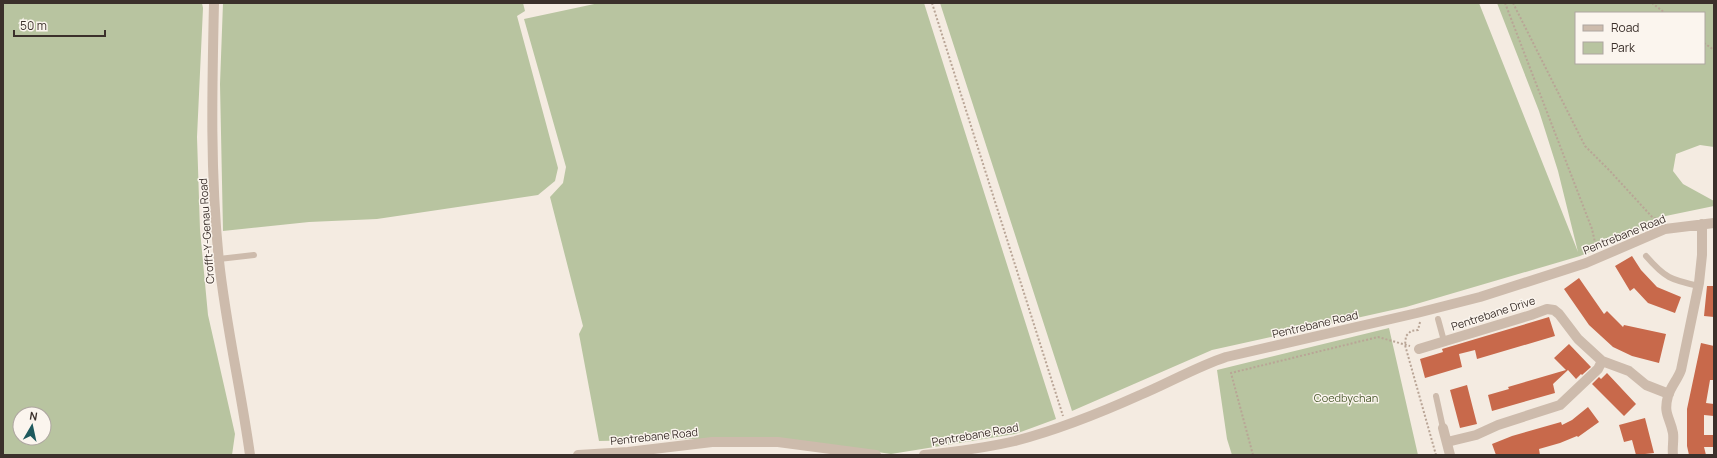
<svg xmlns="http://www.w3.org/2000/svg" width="1717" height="458" font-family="Manrope,sans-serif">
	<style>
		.green { fill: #b8c4a0; fill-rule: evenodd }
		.building { fill: #c8694b }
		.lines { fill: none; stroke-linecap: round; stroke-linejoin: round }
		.path { stroke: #b9a596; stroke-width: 2; stroke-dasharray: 2 2; stroke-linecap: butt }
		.service { stroke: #cdbbac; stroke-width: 6 }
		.minor { stroke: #cdbbac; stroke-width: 10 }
		.tertiary { stroke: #cdbbac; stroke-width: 10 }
		.labels { text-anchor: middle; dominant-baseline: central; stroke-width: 3; stroke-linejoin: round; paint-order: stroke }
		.street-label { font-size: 11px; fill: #3b302b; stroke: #fbf5ee }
		.park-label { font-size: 11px; fill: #4a5a2e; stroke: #fbf5ee }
	</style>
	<rect width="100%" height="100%" fill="#f4ebe1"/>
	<path class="green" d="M3 3H202L203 8 197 137 200 230 208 315 235 434 232 455H3ZM20 414H44V438H20Z
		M223 3H523L525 11 517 16 558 168 555 181 538 195 377 219 309 222 223 231 220 84Z
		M599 3H924L1056 419 1015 434 891 454 787 439H691L599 441 579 334 583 326 550 197 563 183 566 167 524 19Z
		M940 3H1479L1578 252 1558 171 1539 111 1497 3H1714V147L1700 145 1676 154 1673 171 1683 184 1714 201V206L1656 218 1657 223 1580 256 1406 307 1212 350 1072 411ZM1576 13H1704V63H1576Z
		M1389 328 1418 455H1232L1227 439 1217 370Z"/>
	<path class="building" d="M1632 256 1641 270 1657 287 1681 297 1675 313 1648 303 1634 288 1630 291 1615 266Z
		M1579 278 1604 314 1607 311 1623 327 1624 325 1666 334 1659 363 1632 356 1613 347 1589 325 1564 289Z
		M1707 286H1714V317L1704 316Z
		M1549 317 1555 336 1477 359 1475 350 1459 354 1462 367 1425 378 1420 359 1443 352 1442 349Z
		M1701 343 1714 346V373L1713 380H1710L1706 403 1714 404V416L1704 415V435H1714V447H1704L1706 455H1689L1687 446V409Z
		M1569 344 1591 367 1582 375 1581 374 1576 379 1568 370 1553 384 1555 393 1492 411 1488 395 1509 389 1508 387 1566 370 1554 358Z
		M1607 373 1636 404 1624 416 1592 384 1599 377 1601 379Z
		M1467 385 1477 424 1460 428 1450 390Z
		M1588 407 1599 422 1578 437 1577 436 1560 443 1539 449 1540 455H1496L1492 444 1512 436 1561 422 1562 425 1572 420Z
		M1645 418 1654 453 1636 455 1632 440 1624 442 1619 425Z"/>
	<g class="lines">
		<path class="path" d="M932 3 1063 416
			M1505 3 1592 229 1596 247
			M1513 3 1585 146 1610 171 1653 218 1659 219
			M1652 3 1665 13
			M1704 43 1714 50
			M1420 322 1418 330 1411 331 1406 336 1405 345 1436 455
			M1253 455 1231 373 1378 337 1410 346"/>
		<path class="service" d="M1646 256C1665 278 1671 280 1699 286
			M219 259 254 255
			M1438 319 1444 341
			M1436 396 1443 428"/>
		<path class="minor" d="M1419 349 1531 315 1547 309 1554 310 1559 314 1578 339 1602 361 1629 371 1646 385 1669 394
			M1443 428 1450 455
			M1447 442 1476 435 1498 425 1560 405 1598 369 1602 361
			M578 455 628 452 712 442H778L876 455
			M924 455C955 452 985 448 1015 441 1057 430 1100 413 1140 395 1169 383 1196 367 1226 357L1417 313 1480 297 1586 263 1665 229 1714 223
			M1673 455C1672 448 1674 440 1673 433 1670 417 1663 414 1668 396 1671 386 1678 379 1681 370L1699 283 1702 255V224"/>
		<path class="tertiary" d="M214 3C212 89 210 175 219 261 226 326 241 390 250 455"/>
	</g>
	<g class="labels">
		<g class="street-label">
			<text transform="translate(206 231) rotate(-94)">Crofft-Y-Genau Road</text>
			<text transform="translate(1624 234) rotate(-22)">Pentrebane Road</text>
			<text transform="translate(1493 313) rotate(-18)">Pentrebane Drive</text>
			<text transform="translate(1315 324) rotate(-13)">Pentrebane Road</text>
			<text transform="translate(975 434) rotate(-10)">Pentrebane Road</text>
			<text transform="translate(654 436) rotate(-6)">Pentrebane Road</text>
		</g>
		<g class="park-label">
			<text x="1346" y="397">Coedbychan</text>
		</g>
	</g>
	<rect width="1717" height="458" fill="none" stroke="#3b302b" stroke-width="8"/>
	<rect x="1575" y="12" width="130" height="52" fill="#fbf5ee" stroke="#aea6a0"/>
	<rect x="1583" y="25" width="20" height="6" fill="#cdbbac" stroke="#aea6a0"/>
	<text x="1611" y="32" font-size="12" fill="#3b302b">Road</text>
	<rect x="1583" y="42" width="20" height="12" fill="#b8c4a0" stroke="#aea6a0"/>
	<text x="1611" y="52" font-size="12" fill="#3b302b">Park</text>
	<g transform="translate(32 426) rotate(9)"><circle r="19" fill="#fbf5ee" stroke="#aea6a0"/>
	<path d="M0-3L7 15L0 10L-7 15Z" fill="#1f5a5e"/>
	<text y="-6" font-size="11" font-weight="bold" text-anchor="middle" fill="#3b302b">N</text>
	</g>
	<path d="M14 30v6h91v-6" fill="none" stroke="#3b302b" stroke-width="2"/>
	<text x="20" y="30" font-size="12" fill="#3b302b" stroke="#fbf5ee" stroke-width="3" paint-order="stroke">50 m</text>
</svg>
